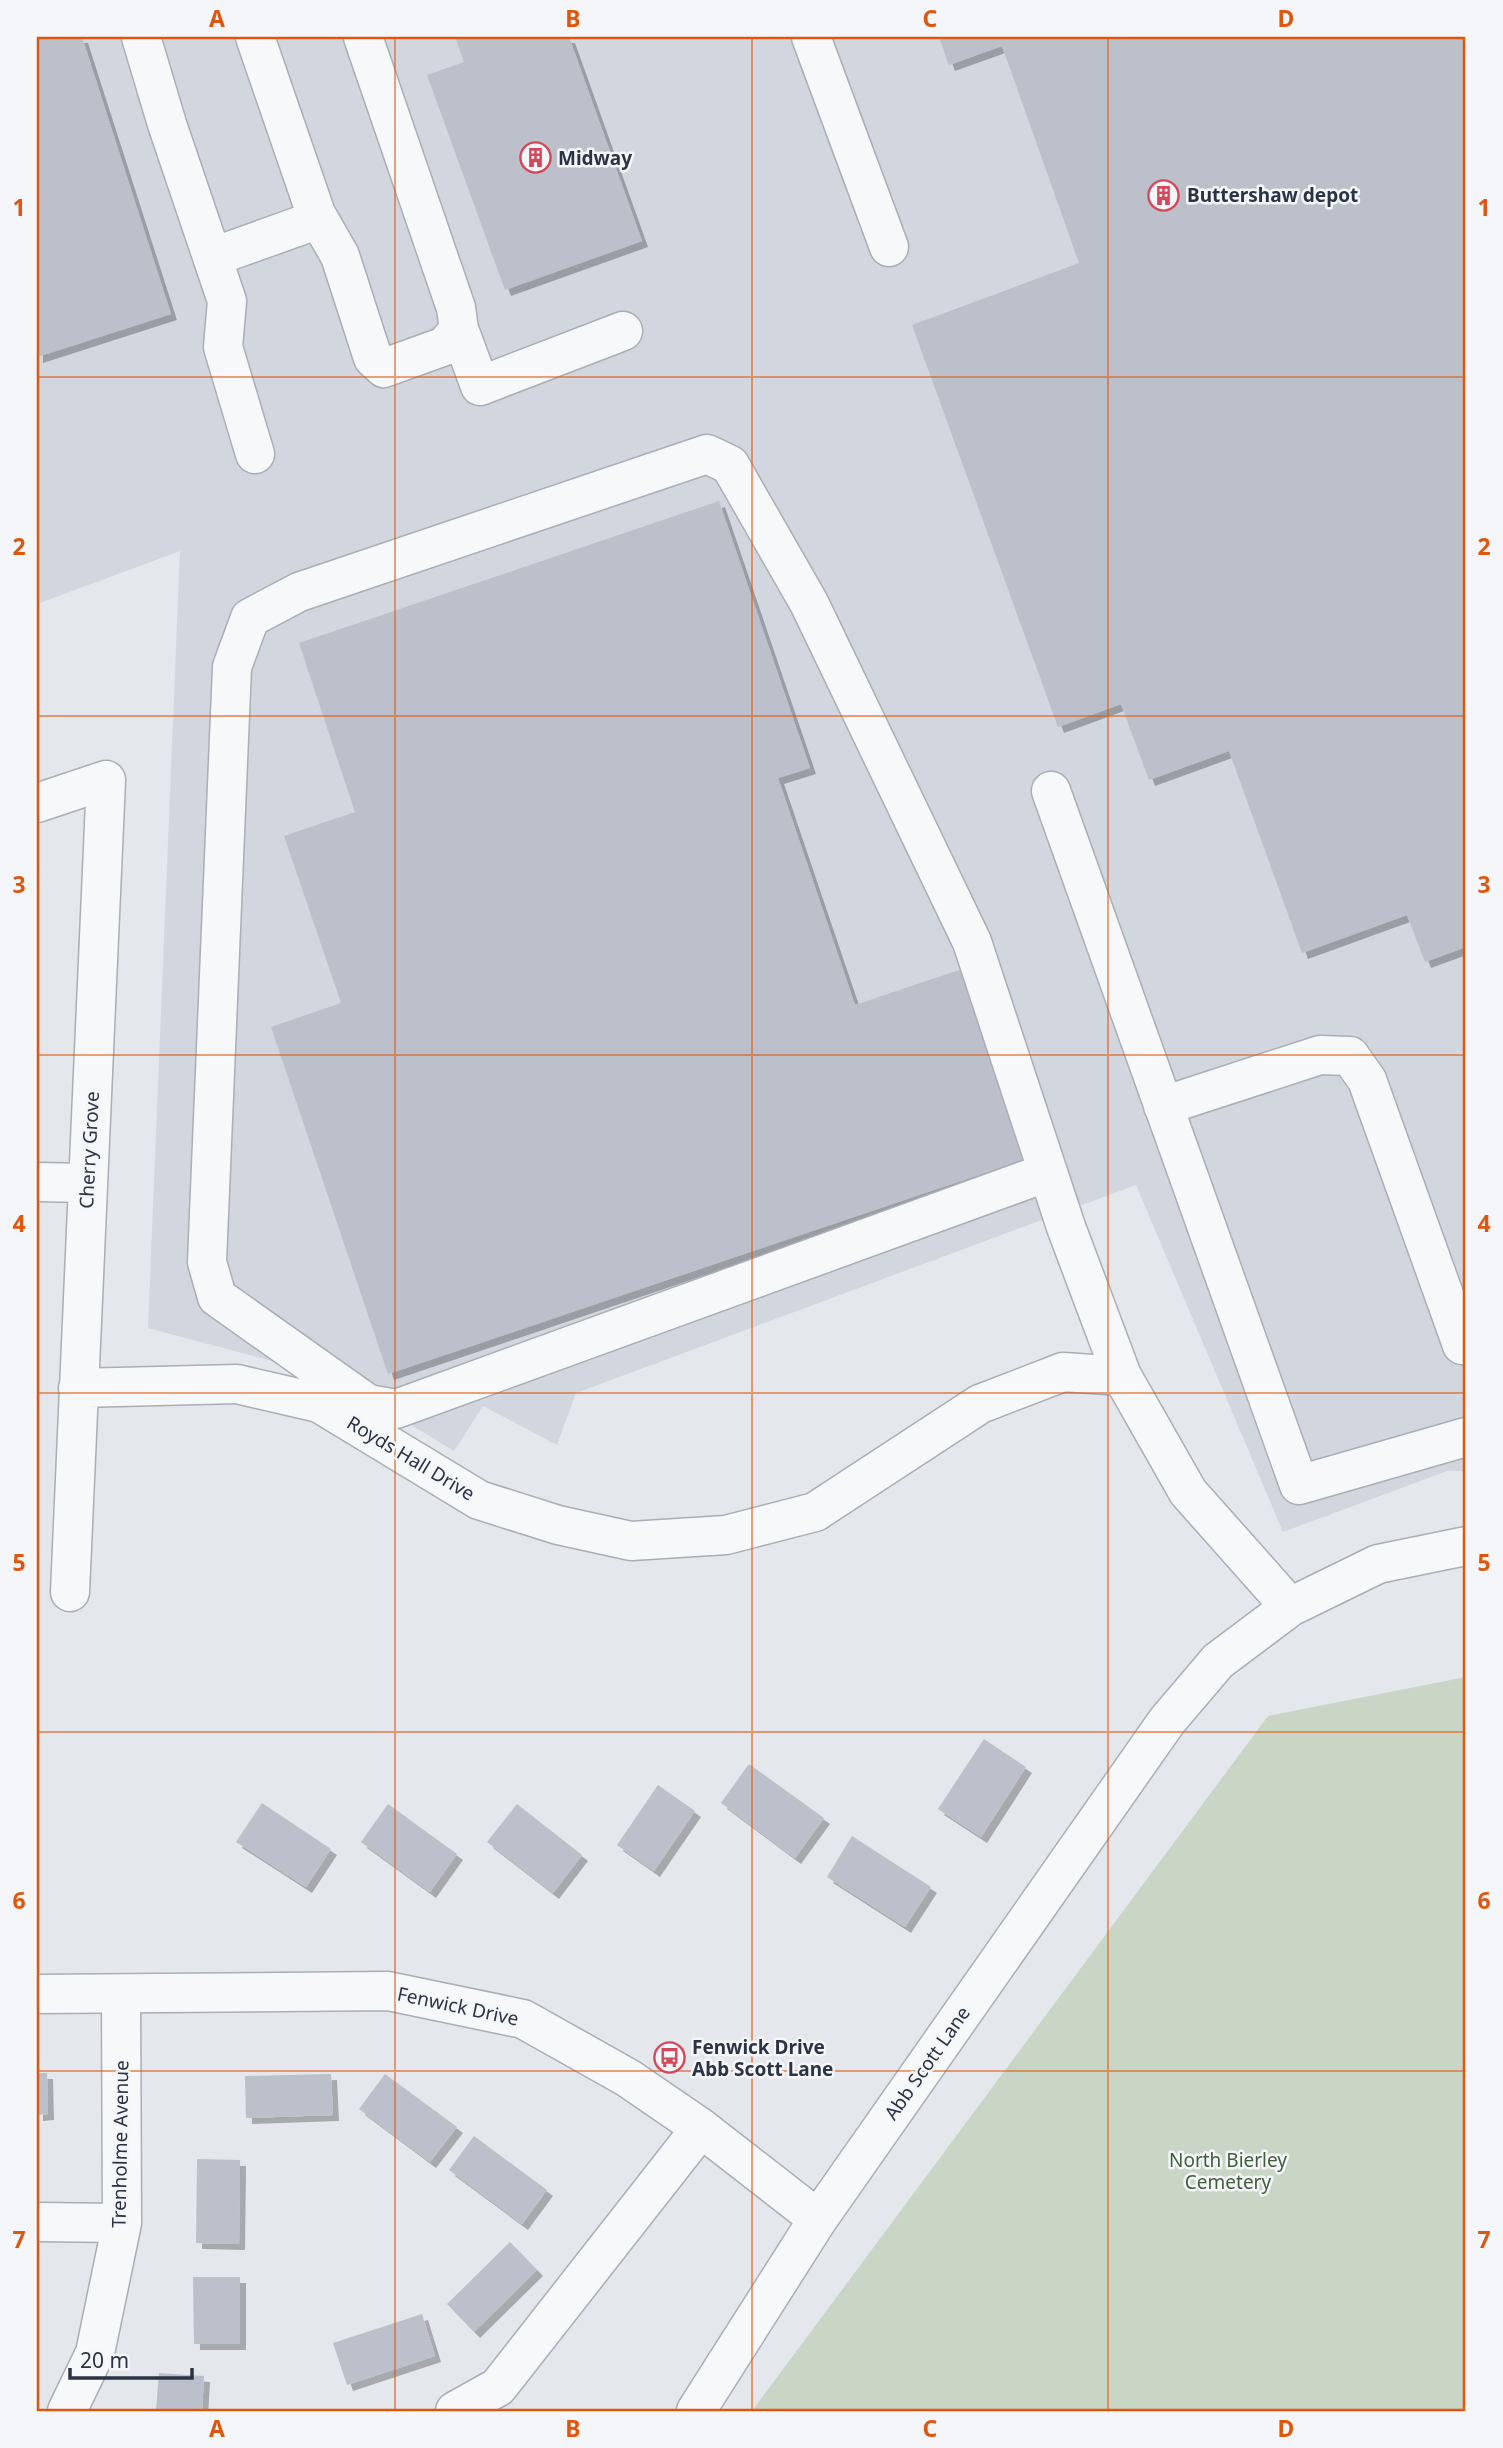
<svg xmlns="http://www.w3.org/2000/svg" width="1503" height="2448" font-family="'Noto Sans',sans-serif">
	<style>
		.built { fill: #d2d6de }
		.green { fill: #c9d6c5 }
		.building { fill: #bbc0ca; filter: url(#shadow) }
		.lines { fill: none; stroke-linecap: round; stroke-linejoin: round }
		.minor-casing { stroke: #a9aeb7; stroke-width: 41 }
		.minor { stroke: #f7f8fa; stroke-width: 38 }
		.grid { fill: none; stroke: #df570f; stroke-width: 2; stroke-opacity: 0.55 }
		.labels { text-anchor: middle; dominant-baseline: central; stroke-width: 5; stroke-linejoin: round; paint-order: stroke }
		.poi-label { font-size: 19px; font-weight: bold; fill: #2b3445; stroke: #f4f6f9; text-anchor: start }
		.street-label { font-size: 19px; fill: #2b3445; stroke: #f4f6f9 }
		.park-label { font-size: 19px; fill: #3f6138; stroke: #f4f6f9 }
		.neatline { fill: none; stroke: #df570f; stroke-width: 2.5 }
		.grid-label { font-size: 23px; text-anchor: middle; font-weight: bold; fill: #df570f }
	</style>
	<defs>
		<filter id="shadow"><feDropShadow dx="6" dy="6" stdDeviation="0" flood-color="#0004"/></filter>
	</defs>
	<rect width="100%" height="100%" fill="#e4e7ec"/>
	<path class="built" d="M37 37H1466V1471H1447L1283 1532 1136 1185 576 1393 557 1445 483 1406 454 1451 332 1377 148 1328 180 551 37 604Z"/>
	<path class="green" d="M1466 1677V2411H752L1268 1716Z"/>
	<path class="building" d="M37 37H82L171 314 37 357Z
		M455 37H569L642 241 505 290 427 75 464 62Z
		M946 37H1466V947L1425 962 1407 915 1302 953 1229 751 1149 780 1121 704 1058 727 912 325 1079 263 1002 46 949 65 940 40Z
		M719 501 810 768 778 778 855 1005 965 968 1029 1158 388 1374 271 1027 341 1003 284 836 355 812 299 643Z
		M984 1739 1026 1767 981 1837 938 1809Z
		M749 1764 824 1818 795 1858 721 1803Z
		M658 1785 695 1811 654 1871 617 1845Z
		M262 1803 331 1849 306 1887 236 1842Z
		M388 1804 457 1854 430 1892 361 1842Z
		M517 1804 582 1855 553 1893 487 1842Z
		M852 1836 931 1887 905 1927 827 1877Z
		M37 2073H47L48 2114 37 2115Z
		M331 2074 333 2115 246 2118 245 2076Z
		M385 2074 457 2127 430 2162 359 2109Z
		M474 2136 547 2190 522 2224 449 2170Z
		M197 2159 240 2160 239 2244 196 2243Z
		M510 2242 537 2270 474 2332 447 2304Z
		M193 2277H240V2344H194Z
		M422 2314 435 2356 347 2385 333 2343Z
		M159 2373 204 2376 202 2411H156Z"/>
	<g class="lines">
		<defs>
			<path id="minor" d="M141 37 167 124 227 301 223 347 255 454
				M255 37 316 214 340 256 373 358 384 368 445 346 459 329 456 308 363 37
				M811 37 889 247
				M213 257 319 219
				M459 329 480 386 623 331
				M1051 791 1299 1485 1466 1437
				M37 803 106 780 70 1592
				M1163 1106 1320 1055 1350 1056 1367 1080 1462 1345
				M1048 1172 396 1409 368 1404 217 1297 207 1262 232 667 250 618 299 592 707 454 730 465 809 603 972 942 1066 1227 1122 1376 1188 1492 1290 1607
				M37 1182 88 1183
				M78 1388 237 1384 319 1403 479 1500 558 1525 631 1541 726 1535 815 1512 980 1404 1063 1372 1122 1376
				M37 1994 388 1991 523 2019 628 2078 701 2128 818 2219
				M37 2222 122 2223
				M67 2411 95 2353 122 2223 121 1994
				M455 2411 498 2387 701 2128
				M696 2411 818 2219 1167 1721 1218 1661 1290 1607 1378 1564 1466 1546"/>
		</defs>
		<use href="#minor" class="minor-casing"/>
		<use href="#minor" class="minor"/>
	</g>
	<path class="grid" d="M395 37V2411M752 37V2411M1108 37V2411M37 377H1466M37 716H1466M37 1055H1466M37 1393H1466M37 1732H1466M37 2071H1466"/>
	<defs>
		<symbol id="building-ring" viewBox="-11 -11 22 22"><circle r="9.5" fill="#f4f6f9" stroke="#d1495b" stroke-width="1.5"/><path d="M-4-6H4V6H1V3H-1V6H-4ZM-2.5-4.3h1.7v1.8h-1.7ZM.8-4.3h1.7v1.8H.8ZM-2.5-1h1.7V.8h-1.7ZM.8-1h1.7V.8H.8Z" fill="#d1495b"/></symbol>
		<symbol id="bus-ring" viewBox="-11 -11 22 22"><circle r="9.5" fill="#f4f6f9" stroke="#d1495b" stroke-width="1.5"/><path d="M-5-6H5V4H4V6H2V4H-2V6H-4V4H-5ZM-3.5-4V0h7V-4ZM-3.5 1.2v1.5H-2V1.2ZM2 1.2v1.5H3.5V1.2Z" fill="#d1495b"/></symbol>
	</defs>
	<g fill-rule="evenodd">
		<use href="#building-ring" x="518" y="140" width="35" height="35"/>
		<use href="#building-ring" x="1146" y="178" width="35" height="35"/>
		<use href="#bus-ring" x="652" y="2040" width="35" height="35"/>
	</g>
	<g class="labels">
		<g class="poi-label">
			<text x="558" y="158">Midway</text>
			<text x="1187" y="195">Buttershaw depot</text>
			<text x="692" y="2047">Fenwick Drive<tspan x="692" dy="22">Abb Scott Lane</tspan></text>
		</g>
		<g class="street-label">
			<text transform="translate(89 1150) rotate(-87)">Cherry Grove</text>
			<text transform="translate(411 1458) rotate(31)">Royds Hall Drive</text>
			<text transform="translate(458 2006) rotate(12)">Fenwick Drive</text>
			<text transform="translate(927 2063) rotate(-55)">Abb Scott Lane</text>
			<text transform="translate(120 2144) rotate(-89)">Trenholme Avenue</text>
		</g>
		<g class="park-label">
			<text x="1228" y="2160">North Bierley<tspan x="1228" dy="22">Cemetery</tspan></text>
		</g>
	</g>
	<rect width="1503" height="2448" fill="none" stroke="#f4f6f9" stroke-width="77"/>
	<path d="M70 2368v10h122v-10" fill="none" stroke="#2b3445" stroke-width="3.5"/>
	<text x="80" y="2368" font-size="21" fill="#2b3445" stroke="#f4f6f9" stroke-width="5" paint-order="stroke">20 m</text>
	<rect x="38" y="38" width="1426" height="2372" class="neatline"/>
	<g class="grid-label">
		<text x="217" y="27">A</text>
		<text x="573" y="27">B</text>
		<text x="930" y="27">C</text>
		<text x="1286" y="27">D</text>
		<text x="19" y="216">1</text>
		<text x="1484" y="216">1</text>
		<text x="19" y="555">2</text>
		<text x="1484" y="555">2</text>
		<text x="19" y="893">3</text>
		<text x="1484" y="893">3</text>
		<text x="19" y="1232">4</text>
		<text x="1484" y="1232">4</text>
		<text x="19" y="1571">5</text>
		<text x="1484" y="1571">5</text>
		<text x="19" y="1909">6</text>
		<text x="1484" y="1909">6</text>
		<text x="19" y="2248">7</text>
		<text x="1484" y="2248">7</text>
		<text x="217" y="2437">A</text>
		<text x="573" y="2437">B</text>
		<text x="930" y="2437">C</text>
		<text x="1286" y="2437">D</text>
	</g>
</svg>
